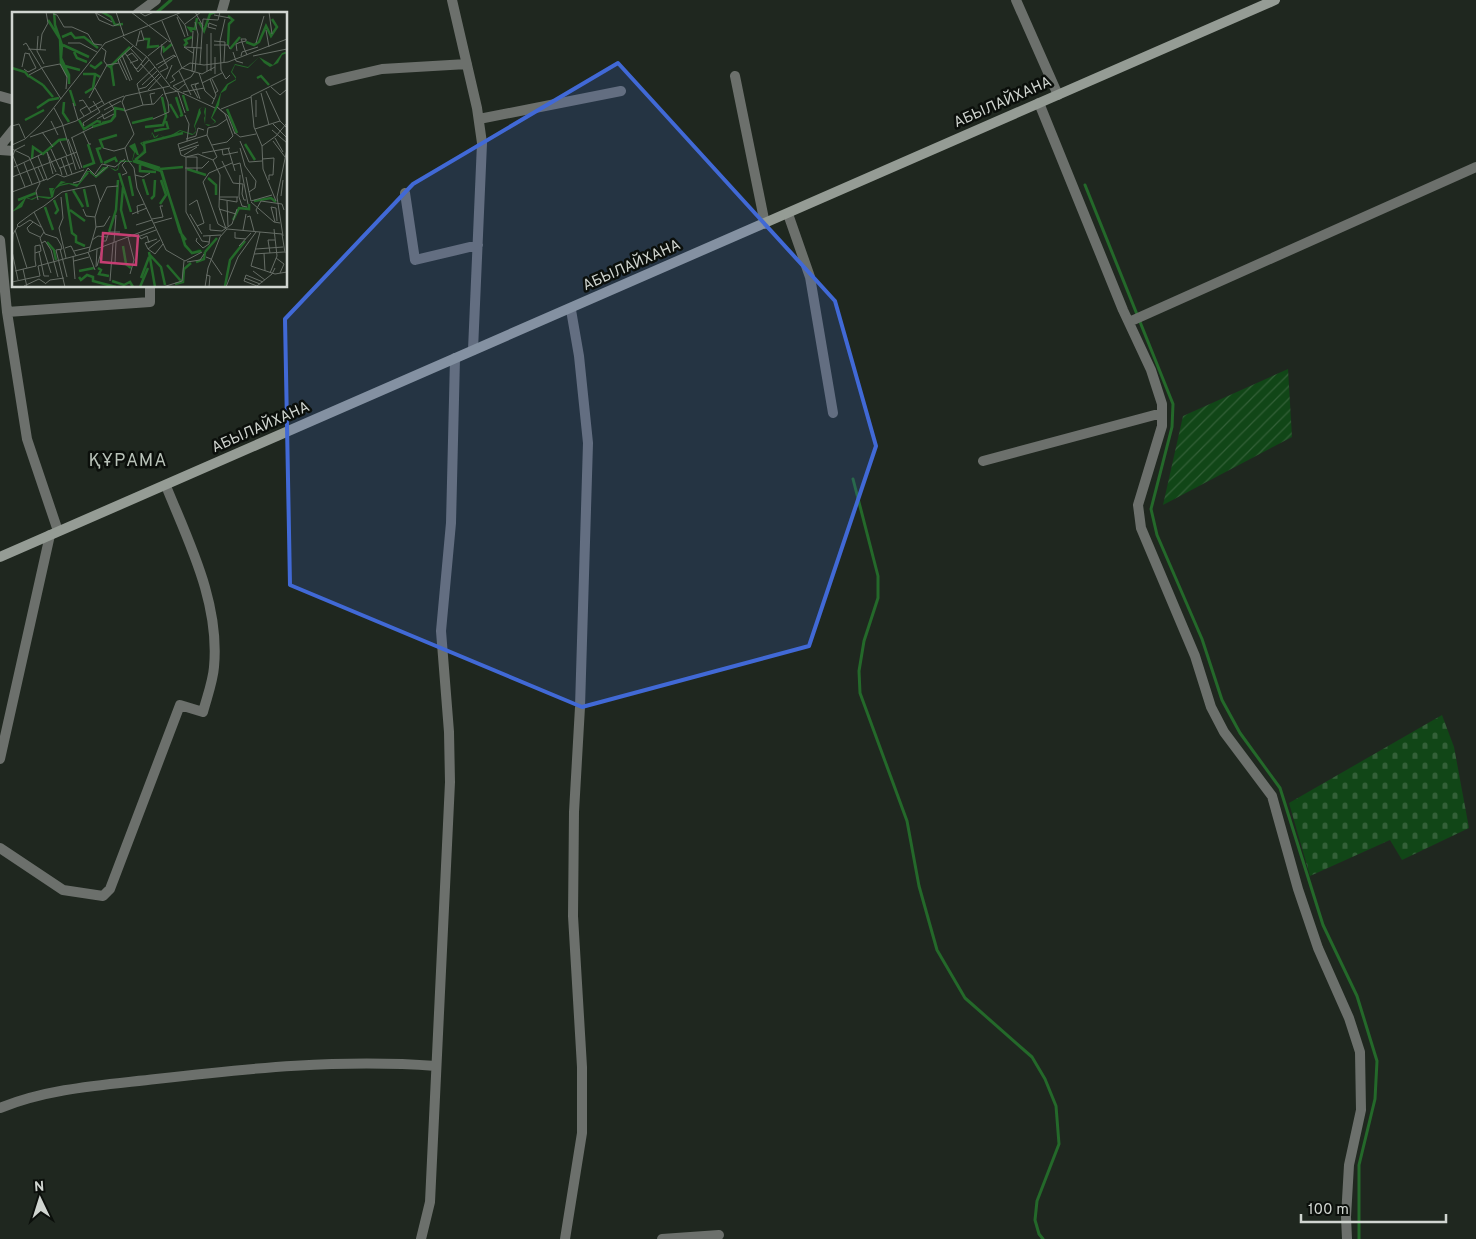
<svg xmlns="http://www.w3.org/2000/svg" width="1476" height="1239" font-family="Overpass,sans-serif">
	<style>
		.cemetery { fill: url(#cemetery-stones) }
		.garden { fill: url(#garden-furrows) }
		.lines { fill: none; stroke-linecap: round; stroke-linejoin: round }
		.stream { stroke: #24692a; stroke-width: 3 }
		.minor { stroke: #6c706c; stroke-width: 10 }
		.secondary { stroke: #959c95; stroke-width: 10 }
		.marked { fill: #4169d6; fill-opacity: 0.2; stroke: #4169d6; stroke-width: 4; stroke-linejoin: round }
		.labels { text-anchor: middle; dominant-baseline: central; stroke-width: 5; stroke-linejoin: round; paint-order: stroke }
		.street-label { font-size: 15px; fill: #d0d5d0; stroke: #0b0f0b }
		.quarter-label { font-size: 18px; letter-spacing: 1px; fill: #b9c3b9; stroke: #0b0f0b }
		.inset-river { fill: none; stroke: #24692a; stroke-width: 2.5 }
		.inset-road { fill: none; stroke: #666d66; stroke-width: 1 }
		.view { fill: #c53e72; fill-opacity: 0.15; stroke: #c53e72; stroke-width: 2.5 }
		.inset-edge { fill: none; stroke: #d0d5d0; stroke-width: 2.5 }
	</style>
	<defs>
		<pattern id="cemetery-stones" width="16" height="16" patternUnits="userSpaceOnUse" patternTransform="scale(1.25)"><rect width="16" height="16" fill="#114617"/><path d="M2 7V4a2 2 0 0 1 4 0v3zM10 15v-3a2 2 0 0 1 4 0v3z" fill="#336038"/></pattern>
		<pattern id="garden-furrows" width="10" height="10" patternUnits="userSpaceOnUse" patternTransform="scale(1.25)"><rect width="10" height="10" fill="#114617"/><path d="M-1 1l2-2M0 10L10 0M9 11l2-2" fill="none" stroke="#336038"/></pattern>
	</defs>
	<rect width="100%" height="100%" fill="#1f271f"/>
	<path class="cemetery" d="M1442 715 1454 747 1469 828 1402 860 1390 840 1310 876 1289 803Z"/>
	<path class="garden" d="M1288 369 1292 437 1163 505 1183 416Z"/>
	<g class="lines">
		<path class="stream" d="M155 14 171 0
			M1085 185 1173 404 1172 427 1151 509 1157 535 1202 639 1222 700 1240 733 1280 788 1323 925 1357 996 1377 1061 1375 1099 1359 1165V1239
			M853 479 878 576V598L864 641 859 671 860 693 907 821 919 886 937 950 965 998 1032 1057 1045 1079 1056 1106 1059 1144 1037 1201 1035 1220 1039 1234 1043 1239"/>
		<path class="minor" d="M452 0 477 108 482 143 473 350
			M1016 0 1058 95
			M137 14 156 0
			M221 14 225 0
			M735 76 765 224
			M330 81 382 69 467 64
			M0 96 14 100
			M1039 103 1123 310 1151 370 1162 404V426L1138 505 1141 528 1195 656 1211 707 1224 732 1272 796 1298 889 1318 948 1349 1018 1360 1052 1361 1110 1349 1165 1346 1217 1347 1239
			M479 119 621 91
			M0 146 14 129
			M0 150 14 151
			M405 193 415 260 478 245
			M788 214 810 277 833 413
			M0 240 7 312 27 439 58 531
			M7 312 150 302V286
			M1129 322 1476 167
			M983 461 1162 413
			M0 759 50 535
			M0 848 63 890 103 896 110 889 180 705 203 712C207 697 213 681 214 667 220 603 189 543 166 486
			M0 1108C49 1088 104 1085 156 1079 250 1068 341 1059 436 1066
			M421 1239 430 1202 450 782 449 732 441 631 451 523 455 358
			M565 1239 582 1133V1067L573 916 574 812 580 707 588 443 579 356 571 310
			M662 1239 719 1235"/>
		<path class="secondary" d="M0 557 1275 0"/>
	</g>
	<path class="marked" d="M618 63 835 301 876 446 809 646 582 707 290 585 285 319 413 184Z"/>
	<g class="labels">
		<g class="street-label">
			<text transform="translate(1003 103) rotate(-24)">АБЫЛАЙХАНА</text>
			<text transform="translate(632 266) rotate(-24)">АБЫЛАЙХАНА</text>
			<text transform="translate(261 428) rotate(-24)">АБЫЛАЙХАНА</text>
		</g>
		<g class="quarter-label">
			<text x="128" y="461">ҚҰРАМА</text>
		</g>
	</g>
	<g transform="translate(12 12)">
		<rect width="275" height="275" fill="#1f271f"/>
		<path d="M121 148 149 158 173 231 180 240 187 237 192 239 180 242 172 235 149 160Z" fill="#114617"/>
		<path d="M270 41 273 40 275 41 270 43 266 51 258 55 252 51 247 45 236 56 223 53 220 60 224 65V68L216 73 214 78 209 81 207 93 200 106 203 108 204 110 199 113 196 114 193 112 192 106 193 104 192 100 193 96 190 95 188 97 189 101 183 114 184 118V120L182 122 180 123 168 119 164 122 153 126 147 122 145 125 142 126 140 121 138 127 130 131 133 135V138L132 139 127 143H125L123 140 120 150H108L106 158 103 159 97 155 84 166 78 161V160H75L77 161 65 175 57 172 48 174 43 177 41 185 37 187 26 185 20 188 14 186 10 195 0 200 14 185 19 187 26 184 39 185 37 176H42L40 180 49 169 54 170 47 173 55 171 66 172 75 159H79L83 164 91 155H97L104 158 106 156 107 150 109 148 120 149 122 140 117 134 123 131 127 143 133 137 128 131 138 127 140 120 143 125 147 122 154 126 168 118 181 122 184 119 182 114 187 97 190 95 194 96 193 112 199 113 203 110 199 106 209 80 215 72 224 67 219 60 223 52 236 55 247 45 261 53Z" fill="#24692a"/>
		<path class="inset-river" d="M42 0 43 13 50 33 49 46 57 63V72M90 0 99 5 103 13 111 12M216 4 221 8 217 12 216 33M36 8 48 27 49 52 56 65M187 10 192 19 198 2 203 0M180 20 177 16 183 17 185 6M50 25 59 21 63 26 72 25 86 36M132 27H137L136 35 147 34M234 30 242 33 247 30 254 14 259 24 265 15 260 7M51 33 77 45M151 34 152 39 160 32M172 34 175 31 173 28 180 25M218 37 228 25M62 40 65 46 75 50M78 53 83 56 90 50M95 53 98 55 118 35M99 53 102 74M53 54 68 58M0 56 13 60 17 65M71 62H83L88 65M17 64 31 73M245 66 249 64 257 73M31 73 41 85M58 78 63 94M73 81 81 76 83 63M171 83 176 99M164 85 170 103 168 104M52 90 51 101 57 110M158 92 166 106M25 96 37 88 47 86M215 97 225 121M13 108 32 98M67 108 72 117 85 109 89 110M90 111 99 109 103 103M120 111 141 106M80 115 99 109 103 104V96L113 98M133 115 151 113 154 104 150 85M142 119 156 116 154 109M233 132 243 148M89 136 85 137 90 151M91 136 88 128 105 123M20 147 21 135 31 142 47 128 55 127M123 148 133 140 132 131 171 121M123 148 148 156M121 149 149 159 173 233 180 241 189 239M92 151 103 146 105 150M128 153V159L144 160M71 155 82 151 76 132M148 157 171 155M149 157 168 220 174 228M175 157 194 163M107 161 119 200M117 164 121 184M196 166 204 173V183M131 167 136 183M111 175 109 198 114 217M72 177 76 195M61 178 71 195M54 181 60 221 64 224V230L73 234M139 187 142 184 143 168M6 188 24 181M42 188 46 198 43 202M242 189 259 186 264 190M148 192 154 183 149 168M33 195 41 218M58 198 73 209M221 208 227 196 237 197V192M97 220 104 198 106 168M35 230 42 238 44 248M111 234 114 252 119 256M137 240 143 275M193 240 205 226M137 242 149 255 153 273M184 250 192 247 193 240M155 253 169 269M86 256 89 258 87 262 97 264M67 259 82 256M67 265 69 268 75 263 81 265V269L104 275M129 266 137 245M100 269 112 273 118 270 121 275M163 272 171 270 172 257 179 251M213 274 218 248 233 229M128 275 136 256"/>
		<path class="inset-road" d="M83 0 87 8 101 14 107 12M104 0 112 24M119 0 158 30M127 0 133 4 142 0M183 0 191 14M257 0 260 22M84 1 100 10M41 2 45 3 52 15H60L76 22 82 32 90 33M165 3 173 13 176 24M202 3 218 6M165 5 173 25M150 9 170 56 178 51 192 53 216 50 275 27M173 12 189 0M204 17 196 15 197 11 205 14M254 18 257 35M26 24 25 39 32 52M111 25 135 45 158 74 113 84 110 90 122 122 113 136 116 148 122 156 125 176 154 238 173 249 190 240M126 29 132 28 129 18M202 29 213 30 212 50M208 29 209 58 214 67 218 63M208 29 213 7M56 31H68L85 40M244 31 252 4M11 33 14 31 49 87M202 33H216L218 37M124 34 128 19M180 35 181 19M118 36 131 50M16 37 34 38M28 38 30 22 36 11 34 0M225 39 224 32 229 30H230L234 29V27H229L230 29V30L232 36 235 43M221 40 224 49 231 51M113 41 126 60 137 48M181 41 172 35 190 36M110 43 120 68M115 44 120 41 126 48 118 51M136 44 155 29M229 44 230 40 246 35M241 44 275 37M203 45V62M108 47 118 69M107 51 115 68M129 52 151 76 156 90 157 100 141 107M188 52 191 7 206 8 208 0M95 53 107 51 106 48 121 34M144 53 162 43 164 45M10 55 13 41 18 42M122 55 125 57 135 44M143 55 125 72 131 93 142 92 151 82M146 56 163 44M12 57 16 60 24 56 17 42M167 59 179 83M195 59V32M199 59V21M148 60 156 56 149 42 150 32M180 60 182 35M187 61 193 79 202 87M17 63 32 55 48 52 55 65 54 77M154 67 160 53M198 67 204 83 200 92M200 67 206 79 203 81M158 71 163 68 160 64 170 56 190 62 203 55M186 71 183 73 188 87M190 71 210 61M130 73 145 59M161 74 179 65 183 59 186 22 183 10M161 74 166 78 173 72M158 75 166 80 173 101M259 75 268 83 274 78M83 76 92 92M127 77 134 75 147 62M136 78 149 64M254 79 268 109 275 116M171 80 192 76M249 81 257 113M152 82 166 79 203 96M77 86 95 53 92 49 94 39 90 36M186 86 179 73 187 71M244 88V105M67 89 71 88 79 100M61 91 66 108M140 92 138 82 143 81M42 96 50 111 64 158M76 97 90 89M209 97 239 85M92 98 109 89M112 99 131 93M90 102 92 107 102 102M173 103 177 112 175 129M72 104 68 98 75 94M85 107 102 97 97 90M39 109 46 123M261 112 275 126M0 114 7 112 13 126M72 114 71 111 88 100 81 89M243 117 268 109M260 118 275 131M71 119 77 132H79M30 120 41 135M222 120 228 125 244 122M195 123 196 116 205 114 215 107M18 125 64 109 97 90 112 84M59 126 81 115M60 126 70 156M263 126 271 140M56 127 68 157M174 127 184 124 186 116 192 118M48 129 55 144M228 129 237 150 250 149M261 129 273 145M0 133 13 127 28 113 93 31 170 0M200 133 215 130 221 124 213 102 205 95 216 104 223 122M250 134 264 124 275 111M91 136 102 139 113 136M216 136 223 159M228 136 233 154 244 169 243 176 237 180 239 189 260 183M0 137 17 145 22 156M39 137 48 157M167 137 186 130M210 137 211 143 226 140M168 139 187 133M190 141 218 136M172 143 185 135M1 144 13 175M54 145 60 162M174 145V200L190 229 197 230M174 145 169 143 166 132 195 123 205 145 201 148M174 145 186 142 201 148M175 145H185V159M0 146 3 138 13 133M49 146 55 163M250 147 262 146 261 163H257V168M201 148 208 163 207 195 214 217M210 149 221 171 231 172 230 182 232 188H234M12 151 20 172M221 153 228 151 236 192M2 155 30 142M26 155 32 169M22 156 28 171 24 179 26 188M173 156H190L197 149M41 162 35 140 44 160M83 162 90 152 103 155 113 147M50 163 48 156 61 151M110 163 115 161 110 153 114 149M123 163 131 165 138 161M228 163 227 185 230 194 235 195M0 165 65 140M234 165 237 180M35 168 45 162 52 165 72 158M61 171 68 169 76 156 84 164 96 154M0 180 35 167 26 144M269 184 271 168M49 185 51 206 47 216 54 246M207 185H226M207 187 225 190V185M215 189 216 214M264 189 251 157 250 134 242 115 239 84 275 66M88 190 95 175 106 174M239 190 262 210 268 211M177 193 185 188 192 211 185 214M32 194 22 200 33 222 45 226 49 233 50 237 44 238 53 275M32 194 50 180 83 173 88 189 83 205M71 197 74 204 83 205M207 197 224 202M120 202 135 196M126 202 125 194 132 192M178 202 190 222M246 202 244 198 249 189 270 192 272 198M235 205 238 204 242 219M140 207 151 205 148 194H151M8 210 5 213 7 215 18 208 29 215M21 210 15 216 17 220 28 225M263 210 259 195 264 196 265 209M7 211 22 200M142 211 160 206M198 212V218L210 219 220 212 225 197M124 213 140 208M6 214 1 222 0 239 6 268M84 215 92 214 98 204M213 216 206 212 191 170 197 161 220 151M3 218 15 256M231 218 234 202M32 220 28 226 39 261M223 220V226L234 227M248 220 239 254 263 262 275 260M126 222 129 227 135 224 137 231M128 224 144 218M191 224 209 223M271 224 265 185 275 137M116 225 122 248 118 262M185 226 184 229 191 236 197 232 198 224M145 227 133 231 136 237 148 228M80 228 86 224 95 225M91 229H94L97 220H108M102 230 104 203M30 231 33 229 39 238 42 250M227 234 239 221M53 236 59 234 64 244M48 237 55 265M136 237 143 242 151 232M244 237 271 235M62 239 78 235M77 239 84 215 83 205M27 240 32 264H37M76 240 83 258M23 241 29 239 28 233 23 234V248L24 254M252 241 253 259M258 241 256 228H263M242 242 272 240M61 244 63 267M194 245 199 247 210 263M264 246 272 252 268 261M62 249 77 245M42 250 46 265M175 250 188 248 192 242M103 251 104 230M85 254 91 234M84 255 85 237M11 257 15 275M3 259 24 254M241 259 253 268M258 261 265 244 262 217M194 263 198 264 197 275M233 266 248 272M98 269 101 231M0 270 28 264 26 254 74 241 142 215M251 270 234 263 232 269 245 274 260 262 263 256M33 272 38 268 52 266M12 274 27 267 33 271M62 275H80M151 275 170 269 172 249M193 275 196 256 208 225 215 217 270 222 273 241M214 275 226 245 244 220"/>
		<path class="view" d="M91 221 126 224 124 253 89 250Z"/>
		<rect width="275" height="275" class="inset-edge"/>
	</g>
	<g transform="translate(40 1199) rotate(356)" stroke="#0b0f0b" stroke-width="4" paint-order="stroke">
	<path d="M0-4L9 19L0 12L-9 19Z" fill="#d0d5d0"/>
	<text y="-8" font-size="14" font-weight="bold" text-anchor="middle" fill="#d0d5d0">N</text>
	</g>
	<path d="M1301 1214v8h145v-8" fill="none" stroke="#d0d5d0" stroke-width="2.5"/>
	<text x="1308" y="1214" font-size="15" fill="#d0d5d0" stroke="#0b0f0b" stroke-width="4" paint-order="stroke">100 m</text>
</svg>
